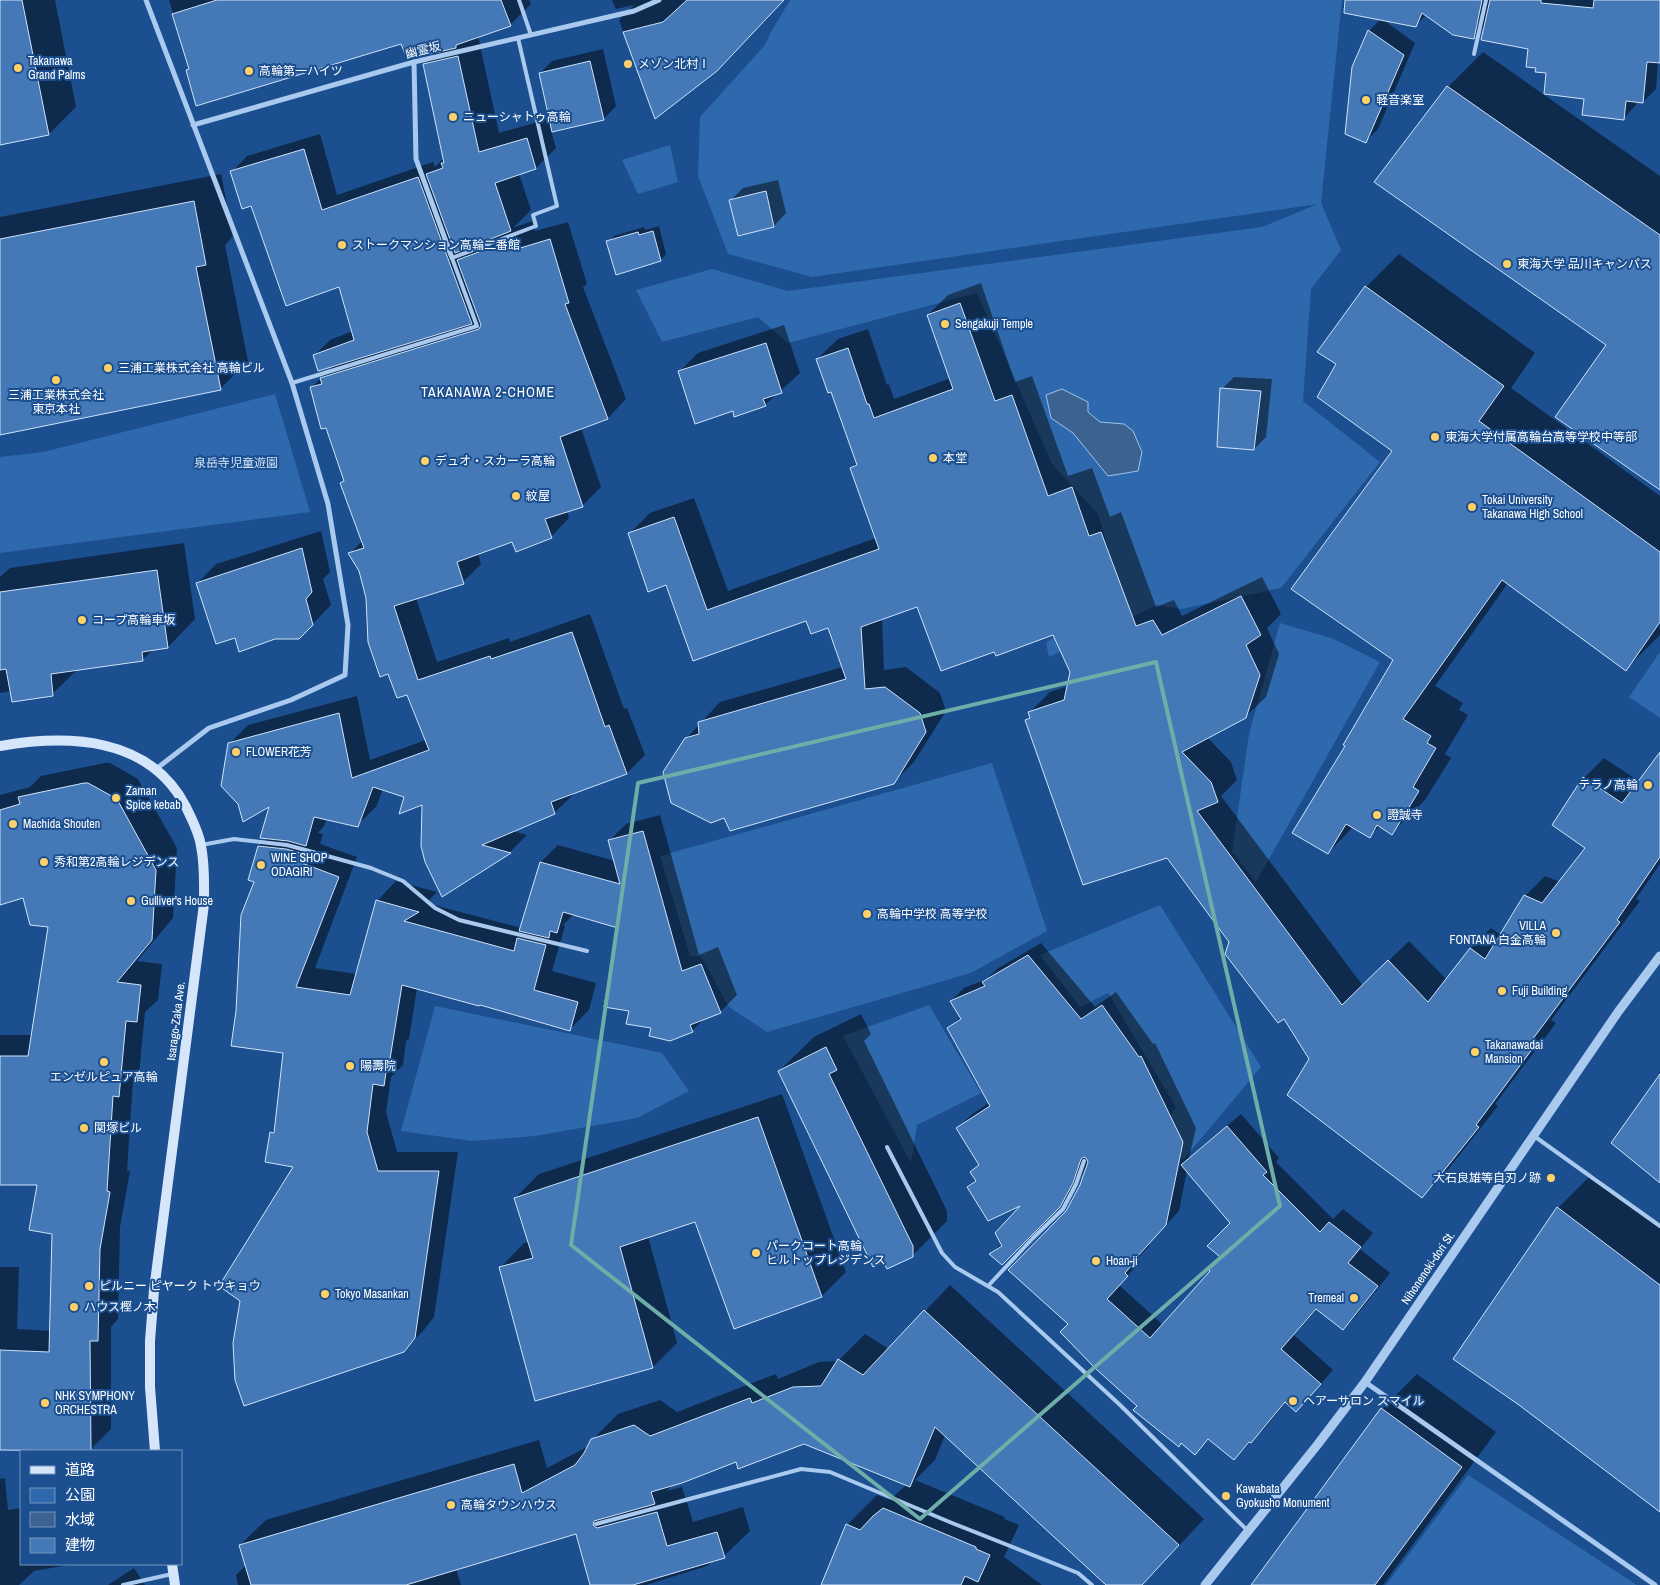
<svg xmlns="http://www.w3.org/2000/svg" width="1660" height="1585" font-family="'Archivo Narrow','Noto Sans JP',sans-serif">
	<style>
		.green { fill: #2e69ad }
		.water { fill: #3c6290; stroke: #9cc4f0 }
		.shadow { fill: #0007; fill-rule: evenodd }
		.building { fill: #4478b7; stroke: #cfe3fa }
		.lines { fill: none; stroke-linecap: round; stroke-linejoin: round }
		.service { stroke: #a9c9ee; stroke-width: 4 }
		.minor { stroke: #a9c9ee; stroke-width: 5 }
		.tertiary { stroke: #a9c9ee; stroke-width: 9 }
		.secondary { stroke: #d6e6fa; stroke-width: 10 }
		.marked { fill: none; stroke: #6fada8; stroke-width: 4; stroke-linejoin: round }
		.poi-dot { fill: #ffd166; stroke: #1b4f8f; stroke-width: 2 }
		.labels { text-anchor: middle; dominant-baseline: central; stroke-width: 4; stroke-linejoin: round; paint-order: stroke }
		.street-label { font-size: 12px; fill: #fff; stroke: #1b4f8f }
		.poi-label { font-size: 12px; fill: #fff; stroke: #1b4f8f; text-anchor: start }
		.park-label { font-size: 12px; fill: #cfe3fa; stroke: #1b4f8f }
		.neighbourhood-label { font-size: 14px; letter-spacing: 1px; fill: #fff; stroke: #1b4f8f }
	</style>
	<rect width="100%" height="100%" fill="#1b4f8f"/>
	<path class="green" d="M790 0H1342L1321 203 1341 250 1311 289 1303 401 1380 462 1281 588 1182 609 1157 605 1049 657 1046 643 1120 586 1098 514 1052 464 977 293 788 343 758 317 662 342 636 290 712 269 788 291 1262 227 1318 204 812 277 728 254 698 176 700 117 765 45 771 32Z
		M670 145 678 182 638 194 622 160Z
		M275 394 310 512 0 553V457L43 452Z
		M1280 623 1334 639 1380 662 1256 882 1232 852 1249 734Z
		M1660 652V718L1629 697Z
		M992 763 1047 931 971 973 767 1032 729 1007 701 956H690L660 856Z
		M1160 905 1261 1067 1183 1160 1160 1132 1176 1107 1108 993 1080 1007 1040 955Z
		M929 1005 981 1093 917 1125 911 1163 843 1036Z
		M435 1006 662 1053 689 1091 637 1118 535 1136 472 1141 401 1131Z
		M1468 1475 1637 1585H1386Z"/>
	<path class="water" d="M1062 389 1088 402V412L1100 422 1124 424 1133 431 1142 452 1138 471 1108 476 1073 433 1051 418 1046 395Z"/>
	<path class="shadow" d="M0 0H55L76 107 49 134 0 144Z
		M169 0H529L531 4 510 25 478 36 499 133 548 119 550 128 552 127 540 73 552 61 603 49 616 106 604 119 551 131 556 148 536 168 519 174 531 210 513 228 532 221 535 231 568 222 587 284 583 287 626 399 608 418 581 428 601 487 582 506 567 511 569 518 551 537 513 541 478 553 481 564 463 582 416 598 437 662 509 638 510 642 590 614 624 709 627 708 645 755 627 773 572 793 573 795 554 813 513 831 527 835 510 852 443 895 423 803 383 789 376 807 357 825 327 818 324 826 318 833 323 834 320 844 357 857 315 968 357 974 377 901 396 881 437 892 426 903 521 928 541 862 558 845 615 861 609 841 626 824 660 815 699 955 718 947 737 995 720 1012 706 1017 692 1031 652 1027 630 1010 619 927 573 915 563 925 565 926 552 971 596 983 589 1010 570 1029 480 1004 417 988 409 1039 406 1041 403 1065 391 1077 386 1112 397 1152H458L434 1317 423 1331 403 1351 295 1166 271 1133 275 1129 285 1052 256 881 259 846 268 838 271 804 229 744 248 725 357 696 370 760 426 740 368 597 360 570 350 554 362 541 345 481 312 387 336 364 315 355 330 340 353 331 339 286 252 204 232 172 247 156 320 134 337 195 433 162 435 167 444 158 424 65 438 51 402 43 190 68ZM475 244 467 252 465 248Z
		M612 0H783L767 15 769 17 716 70 655 117 619 20 634 5 616 9Z
		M1345 0H1660V62H1658L1656 89 1643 102 1637 101 1636 105 1624 118 1585 98 1548 72 1537 67 1529 48 1486 25 1473 38 1426 15 1415 26 1382 19 1415 43 1378 129 1366 141 1369 31 1381 19 1343 7Z
		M1483 52 1660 176V489L1608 344 1376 182 1448 87Z
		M221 174 233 236 225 245 248 361 220 389 0 433V217Z
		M778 180 786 213 774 226 731 200 743 188Z
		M659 226 666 254 661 260 608 242 614 236 644 227 645 230Z
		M1399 254 1535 353 1511 388 1660 496V635L1626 669 1508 583 1435 686 1463 703 1459 710 1468 715 1445 754 1451 758 1425 800 1392 833 1380 826 1369 837 1353 827 1328 853 1347 745 1395 660 1394 451 1338 364 1366 287Z
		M981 283 1015 382 1032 376 1068 476 1092 468 1110 517 1121 512 1156 607 1174 600 1182 616 1262 577 1281 614 1267 628 1279 654 1266 697 1245 717 1207 737 1231 762 1237 780 1221 796 1363 986 1409 941 1447 980 1471 948 1491 928 1501 935 1525 896 1545 876 1560 882 1587 847 1553 824 1584 778 1604 758 1640 782 1660 758V864L1636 899 1640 901 1551 1020 1556 1023 1495 1104 1498 1106 1442 1177 1422 1197 1311 1059 1284 1017 1167 857 1026 720 1030 716V712L1050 692 1068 686 1071 672 1054 634 995 650 918 605 882 618 884 670 906 667 940 693 946 711 914 762 893 783 686 739 720 702 843 667 829 626 807 620 694 660 667 584 630 533 650 513 694 498 728 591 876 538 851 468 858 462 832 391 817 359 838 339 868 329 887 385 889 384 894 399 951 378 928 315 948 295Z
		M784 325 800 373 765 405 734 410 679 372 698 353Z
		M1234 377 1272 379 1266 437 1254 449 1222 389Z
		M321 531 330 572 323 579 331 605 299 638 235 636 198 583 216 564Z
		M184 543 195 619 168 647 154 649 142 660 78 669 52 694 12 691 0 693V577L10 568Z
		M105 763H110L138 779 177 848 173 918 137 961 162 964 158 1000 145 1012 139 1074 133 1080 127 1171H130L120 1227 118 1319 111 1327V1429L90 1450 0 1449V1267H19L17 1329 51 1331 53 1233 38 1184 0 1183V1035H32L49 926 24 896 0 903V943V795L30 787 41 776Z
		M1041 943 1095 1007 1116 992 1153 1044 1155 1043 1196 1128 1189 1158 1241 1114 1279 1158 1276 1162 1333 1219 1343 1209 1373 1233 1360 1249 1390 1273 1356 1316 1343 1329 1317 1309 1294 1335 1333 1370 1309 1397 1286 1402 1264 1429 1234 1459 1209 1439 1195 1453 1138 1406 1070 1324 1067 1212 1081 1186 1086 1170 1085 1169 1073 1192 1002 1264 991 1254 1002 1243 1025 1203 969 1187 976 1179 972 1172 980 1164 958 1128 971 1115 990 1102 949 1028 961 1016 951 1001 964 988 987 979 997 969ZM1187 1170 1232 1223 1222 1257 1212 1271 1163 1325 1119 1285 1140 1262 1137 1259 1150 1245 1148 1244 1179 1211Z
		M861 1014 871 1034 864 1041 947 1211V1221L912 1256 779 1071 814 1037Z
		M782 1094 846 1272 822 1296 735 1327 696 1220 648 1236 677 1343 653 1367 500 1268 524 1243 529 1242 515 1198 539 1174Z
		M1592 1174 1660 1226V1510L1520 1404 1454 1359 1558 1208Z
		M950 1285 1204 1519 1142 1585H1104L1106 1583 945 1435 935 1460 915 1480 1005 1517 1004 1519 1019 1525 1004 1557 1042 1585H822L847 1525 877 1495 890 1500 907 1484 804 1442 736 1461 673 1485 666 1491 682 1487 693 1522 743 1507 750 1531 724 1556 714 1559 707 1566 646 1585H592L577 1533 456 1569 461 1585H238L236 1575 246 1565 240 1545 266 1520 539 1440 547 1468 589 1446 592 1440 618 1414 660 1400 677 1412 776 1374 778 1379 819 1362 838 1361 865 1334 889 1349Z
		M1417 1374 1496 1432 1383 1585H1253L1382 1409Z
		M5 1478 8 1510 21 1508V1564H74L34 1571 19 1585H0V1479Z
		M134 1568 145 1585H108Z"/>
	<path class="building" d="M0 0H22L49 135 0 145Z
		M217 0H501L511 26 456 45V48L421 56 419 49 405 54 401 44 196 106 186 70 189 69 172 14Z
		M687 0H784L717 71 655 119 623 32 663 22Z
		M1345 0H1482L1474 39 1453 35 1422 13 1416 27 1344 13Z
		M1490 0H1541V3L1593 8 1594 0H1660V63L1647 62 1643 103 1626 101 1624 120 1582 115 1584 99 1544 94 1546 73 1535 72 1536 68 1526 67 1528 49 1481 40Z
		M1368 30 1404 55 1366 143 1345 134 1352 67Z
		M458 56 479 152 527 138 536 169 495 183 511 231 455 253 426 174 443 168 441 163H444L423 64Z
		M590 61 604 120 552 132 539 73Z
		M1447 86 1660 235V490L1555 417 1606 345 1374 182Z
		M304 149 322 210 418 177 472 324 318 371 313 355 354 340 339 287 286 306 251 206 242 209 230 171Z
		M766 191 774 227 738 236 729 200Z
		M194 201 206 265 196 267 221 390 0 435V239Z
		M653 231 661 261 616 275 606 241 638 232 639 235Z
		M514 239 517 249 550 239 569 303 565 304 608 419 560 437 583 507 545 519 552 538 516 552 512 542 457 562 464 584 394 606 418 680 490 656 491 659 572 632 605 727 609 725 627 774 551 802 555 814 482 845 511 853 442 897 425 862 421 846 422 805 399 814 404 797 373 787 358 827 314 817 306 846 288 841 260 838 269 807 243 822 238 804 221 786 228 743 339 713 352 778 429 750 407 695 397 698 388 674 380 677 368 642 366 598 359 571 348 553 364 548 340 483 344 481 326 428 321 429 310 387 322 384 320 378 479 329 481 325 457 260Z
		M1365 286 1504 386 1479 421 1660 552V622L1626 671 1502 580 1403 719 1431 736 1427 743 1436 748 1413 787 1419 791 1392 835 1377 825 1370 838 1346 824 1328 854 1292 833 1345 746 1343 745 1393 660 1291 589 1392 451 1317 397 1336 364 1317 352Z
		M960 303 995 401 1012 395 1048 496 1072 487 1089 536 1101 532 1136 626 1153 620 1162 635 1241 596 1261 635 1246 645 1260 675 1246 718 1182 752 1211 782 1218 802 1197 811 1342 1005 1388 960 1428 1002 1470 948 1485 959 1524 895 1542 903 1585 848 1552 825 1583 777 1622 803 1660 752V857L1617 920 1620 922 1532 1040 1536 1044 1476 1125 1479 1127 1422 1198 1287 1095 1309 1059 1284 1019 1278 1023 1225 954 1229 942 1167 858 1083 885 1025 720 1030 718 1028 712 1064 700 1070 672 1053 635 996 656 994 652 941 671 917 607 861 627 865 689 885 687 920 713 926 732 894 784 730 831 724 818 711 823 671 803 663 772 685 738 699 734 698 722 846 679 828 628 811 634 806 621 693 661 666 585 648 592 628 533 674 517 707 610 879 549 850 468 857 465 831 392 828 393 816 359 848 348 867 404H869L874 418 953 389 927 315Z
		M766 343 782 393 763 399 766 406 734 417 733 411 695 424 678 371Z
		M1220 388 1261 391 1254 450 1217 447Z
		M302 548 312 592 306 599 313 625 299 639H275L239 652 235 638 216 644 196 583Z
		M157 570 168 648 142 652 143 661 51 674 53 696 12 702 6 669 0 670V592Z
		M84 783H88L117 799 156 870 152 940 117 982 141 985 137 1022 126 1021 119 1097 113 1096 107 1191 110 1192 100 1249 98 1341H90L91 1451 0 1450V1350L49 1352 52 1234 29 1230 37 1185H0V1056H28L48 927 30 925 23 898 0 905V810L20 804 18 797Z
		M643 831 682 971 701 964 721 1013 690 1025 693 1032 670 1041 649 1036 651 1028 626 1024 629 1011 604 1007 618 928 563 912 557 933 550 931 549 938 519 931 540 862 620 884 608 840Z
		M258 846 286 849 304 854 302 863 339 877 296 987 350 995 376 900 419 912 404 921 514 951 517 938 546 945 534 990 578 1002 570 1031 480 1005 479 1006 402 985 390 1059H388L384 1086 373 1084 367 1132 378 1171H439L415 1338 404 1352 244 1406 235 1380 233 1343 240 1301 219 1286 293 1167 265 1162 270 1132 274 1133 283 1053 231 1046 236 1011 241 915 254 882 248 880Z
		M1028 955 1081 1019 1102 1005 1139 1057 1141 1056 1183 1142 1166 1225 1136 1258 1137 1259 1125 1273 1128 1276 1107 1299 1150 1338 1210 1271 1208 1270 1220 1257 1207 1246 1230 1223 1181 1165 1227 1126 1267 1172 1263 1175 1320 1232 1329 1222 1361 1247 1348 1263 1378 1286 1343 1330 1316 1309 1281 1349 1321 1384 1296 1412 1285 1402 1251 1443 1249 1442 1234 1460 1208 1439 1195 1455 1181 1443 1179 1447 1133 1410 1137 1406 1096 1369 1060 1332 1068 1324 1008 1270 1066 1211 1080 1185 1088 1162 1086 1158 1084 1157 1081 1159 1073 1183 1060 1207 1002 1265 989 1254 1002 1246 995 1233 1020 1206 988 1221 967 1187 976 1181 970 1172 979 1165 956 1128 990 1106 947 1028 961 1019 950 1001 985 986 982 982Z
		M826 1047 837 1070 829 1074 913 1246V1257L887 1269 883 1262 873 1267 778 1071Z
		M1660 1074V1183L1611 1143Z
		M758 1117 822 1297 734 1329 695 1222 620 1247 653 1368 535 1401 499 1267 533 1258 514 1198Z
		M1557 1207 1660 1285V1512L1519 1405 1453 1359Z
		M924 1310 1179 1545 1142 1585H1106L935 1427 910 1487 804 1444 738 1469 736 1462 682 1483 651 1492 655 1504 594 1521 593 1525 597 1528 657 1512 667 1546 717 1532 725 1558 633 1585H590L576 1534 406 1585H251L239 1545 514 1464 522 1493 575 1465 584 1453 591 1439 634 1425 650 1436 750 1398 752 1403 793 1387 821 1386 838 1359 863 1375Z
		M1381 1408 1462 1467 1375 1585H1251Z
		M883 1508 976 1547V1549L990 1555 978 1582 965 1576 961 1585H821L846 1524 860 1530 873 1516Z"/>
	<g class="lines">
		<path class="service" d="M519 0 531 35
			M1474 54 1486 0
			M292 383 477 326 452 258 536 226 533 215 557 206 518 38
			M201 845 234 839 287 845 371 868 403 881 435 908 459 920 587 951
			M1534 1136 1660 1226
			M887 1147 942 1253 955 1267 998 1292 1119 1404 1248 1531
			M988 1286 1033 1238 1063 1209 1076 1184 1084 1161
			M596 1524 801 1469 830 1472 952 1523 1078 1573 1092 1585
			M123 1585 172 1574"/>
		<path class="minor" d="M146 0 292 383 328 504 348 625 345 675 291 700 209 728 156 769
			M414 62 416 159 452 258
			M193 125 414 62 634 11 659 0
			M1365 1382 1655 1585"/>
		<path class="tertiary" d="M1205 1585 1318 1444 1365 1382 1618 1012 1660 956"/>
		<path class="secondary" d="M0 746C69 734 150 737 186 807 192 820 199 832 201 846 205 865 204 884 204 904L154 1290 150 1341V1387L155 1451
			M172 1564 175 1585"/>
	</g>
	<path class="marked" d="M1156 662 1280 1206 920 1519 571 1245 638 783Z"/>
	<g class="poi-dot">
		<circle cx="628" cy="64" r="5"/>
		<circle cx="18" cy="68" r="5"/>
		<circle cx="249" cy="71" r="5"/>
		<circle cx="1366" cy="100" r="5"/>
		<circle cx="453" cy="117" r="5"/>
		<circle cx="342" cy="245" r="5"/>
		<circle cx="1507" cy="264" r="5"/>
		<circle cx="945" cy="324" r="5"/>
		<circle cx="108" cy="368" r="5"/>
		<circle cx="56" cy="380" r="5"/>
		<circle cx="1435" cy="437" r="5"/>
		<circle cx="933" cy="458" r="5"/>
		<circle cx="425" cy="461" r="5"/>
		<circle cx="516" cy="496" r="5"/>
		<circle cx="1472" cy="507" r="5"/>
		<circle cx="82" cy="620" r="5"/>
		<circle cx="236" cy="752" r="5"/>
		<circle cx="1648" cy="785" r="5"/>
		<circle cx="116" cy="798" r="5"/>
		<circle cx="1377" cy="815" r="5"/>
		<circle cx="13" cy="824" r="5"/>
		<circle cx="44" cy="862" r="5"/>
		<circle cx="261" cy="865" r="5"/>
		<circle cx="131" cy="901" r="5"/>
		<circle cx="867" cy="914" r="5"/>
		<circle cx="1556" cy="933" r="5"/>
		<circle cx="1502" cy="991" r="5"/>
		<circle cx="1475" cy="1052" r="5"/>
		<circle cx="104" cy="1062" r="5"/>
		<circle cx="350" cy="1066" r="5"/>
		<circle cx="84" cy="1128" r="5"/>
		<circle cx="1551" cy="1178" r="5"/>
		<circle cx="756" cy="1253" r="5"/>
		<circle cx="1096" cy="1261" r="5"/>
		<circle cx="89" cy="1286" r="5"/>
		<circle cx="325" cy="1294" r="5"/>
		<circle cx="1354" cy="1298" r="5"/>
		<circle cx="74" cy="1307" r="5"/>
		<circle cx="1293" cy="1401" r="5"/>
		<circle cx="45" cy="1403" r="5"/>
		<circle cx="1226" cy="1496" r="5"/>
		<circle cx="451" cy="1505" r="5"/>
	</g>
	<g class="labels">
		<g class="street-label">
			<text transform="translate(423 50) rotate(-14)">幽霊坂</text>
			<text transform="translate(176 1021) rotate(-83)">Isarago-Zaka Ave.</text>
			<text transform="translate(1428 1268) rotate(-56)">Nihonenoki-dori St.</text>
		</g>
		<g class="poi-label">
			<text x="28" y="61">Takanawa<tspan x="28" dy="14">Grand Palms</tspan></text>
			<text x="638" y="64">メゾン北村Ⅰ</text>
			<text x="259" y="71">高輪第一ハイツ</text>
			<text x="1376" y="100">軽音楽室</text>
			<text x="463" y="117">ニューシャトゥ高輪</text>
			<text x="352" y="245">ストークマンション高輪二番館</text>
			<text x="1517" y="264">東海大学 品川キャンパス</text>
			<text x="955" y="324">Sengakuji Temple</text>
			<text x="118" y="368">三浦工業株式会社 高輪ビル</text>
			<text x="56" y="395" text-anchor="middle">三浦工業株式会社<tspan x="56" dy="14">東京本社</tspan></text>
			<text x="1445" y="437">東海大学付属高輪台高等学校中等部</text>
			<text x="943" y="458">本堂</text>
			<text x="435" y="461">デュオ・スカーラ高輪</text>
			<text x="526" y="496">紋屋</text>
			<text x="1482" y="500">Tokai University<tspan x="1482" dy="14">Takanawa High School</tspan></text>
			<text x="92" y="620">コープ高輪車坂</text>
			<text x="246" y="752">FLOWER花芳</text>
			<text x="1638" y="785" text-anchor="end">テラノ高輪</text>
			<text x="126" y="791">Zaman<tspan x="126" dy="14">Spice kebab</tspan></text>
			<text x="1387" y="815">證誠寺</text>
			<text x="23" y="824">Machida Shouten</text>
			<text x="271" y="858">WINE SHOP<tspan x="271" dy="14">ODAGIRI</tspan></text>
			<text x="54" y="862">秀和第2高輪レジデンス</text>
			<text x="141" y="901">Gulliver's House</text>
			<text x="877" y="914">高輪中学校 高等学校</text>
			<text x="1546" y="926" text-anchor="end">VILLA<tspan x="1546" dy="14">FONTANA 白金高輪</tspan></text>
			<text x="1512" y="991">Fuji Building</text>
			<text x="1485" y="1045">Takanawadai<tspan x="1485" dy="14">Mansion</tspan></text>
			<text x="360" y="1066">陽壽院</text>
			<text x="104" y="1077" text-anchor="middle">エンゼルピュア高輪</text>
			<text x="94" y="1128">関塚ビル</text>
			<text x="1541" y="1178" text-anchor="end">大石良雄等自刃ノ跡</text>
			<text x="766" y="1246">パークコート高輪<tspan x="766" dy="14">ヒルトップレジデンス</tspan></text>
			<text x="1106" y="1261">Hoan-ji</text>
			<text x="99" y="1286">ピルニー ピヤーク トウキョウ</text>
			<text x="335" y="1294">Tokyo Masankan</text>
			<text x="1344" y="1298" text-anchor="end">Tremeal</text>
			<text x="84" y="1307">ハウス樫ノ木</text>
			<text x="55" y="1396">NHK SYMPHONY<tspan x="55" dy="14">ORCHESTRA</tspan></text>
			<text x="1303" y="1401">ヘアーサロン スマイル</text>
			<text x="1236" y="1489">Kawabata<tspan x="1236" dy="14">Gyokusho Monument</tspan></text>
			<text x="461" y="1505">高輪タウンハウス</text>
		</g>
		<g class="park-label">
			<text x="236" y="463">泉岳寺児童遊園</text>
		</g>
		<g class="neighbourhood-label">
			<text x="488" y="392">TAKANAWA 2-CHOME</text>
		</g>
	</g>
	<rect x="20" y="1450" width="162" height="115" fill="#1b4f8f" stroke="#7695bc"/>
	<rect x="30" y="1466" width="25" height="8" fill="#d6e6fa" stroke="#7695bc"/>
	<text x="65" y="1475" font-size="15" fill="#ffffff">道路</text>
	<rect x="30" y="1488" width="25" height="15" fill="#2e69ad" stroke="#7695bc"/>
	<text x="65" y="1500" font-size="15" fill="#ffffff">公園</text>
	<rect x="30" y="1512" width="25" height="15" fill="#3c6290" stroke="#7695bc"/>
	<text x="65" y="1525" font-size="15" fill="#ffffff">水域</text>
	<rect x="30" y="1538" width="25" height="15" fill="#4478b7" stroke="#7695bc"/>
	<text x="65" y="1550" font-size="15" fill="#ffffff">建物</text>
</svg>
